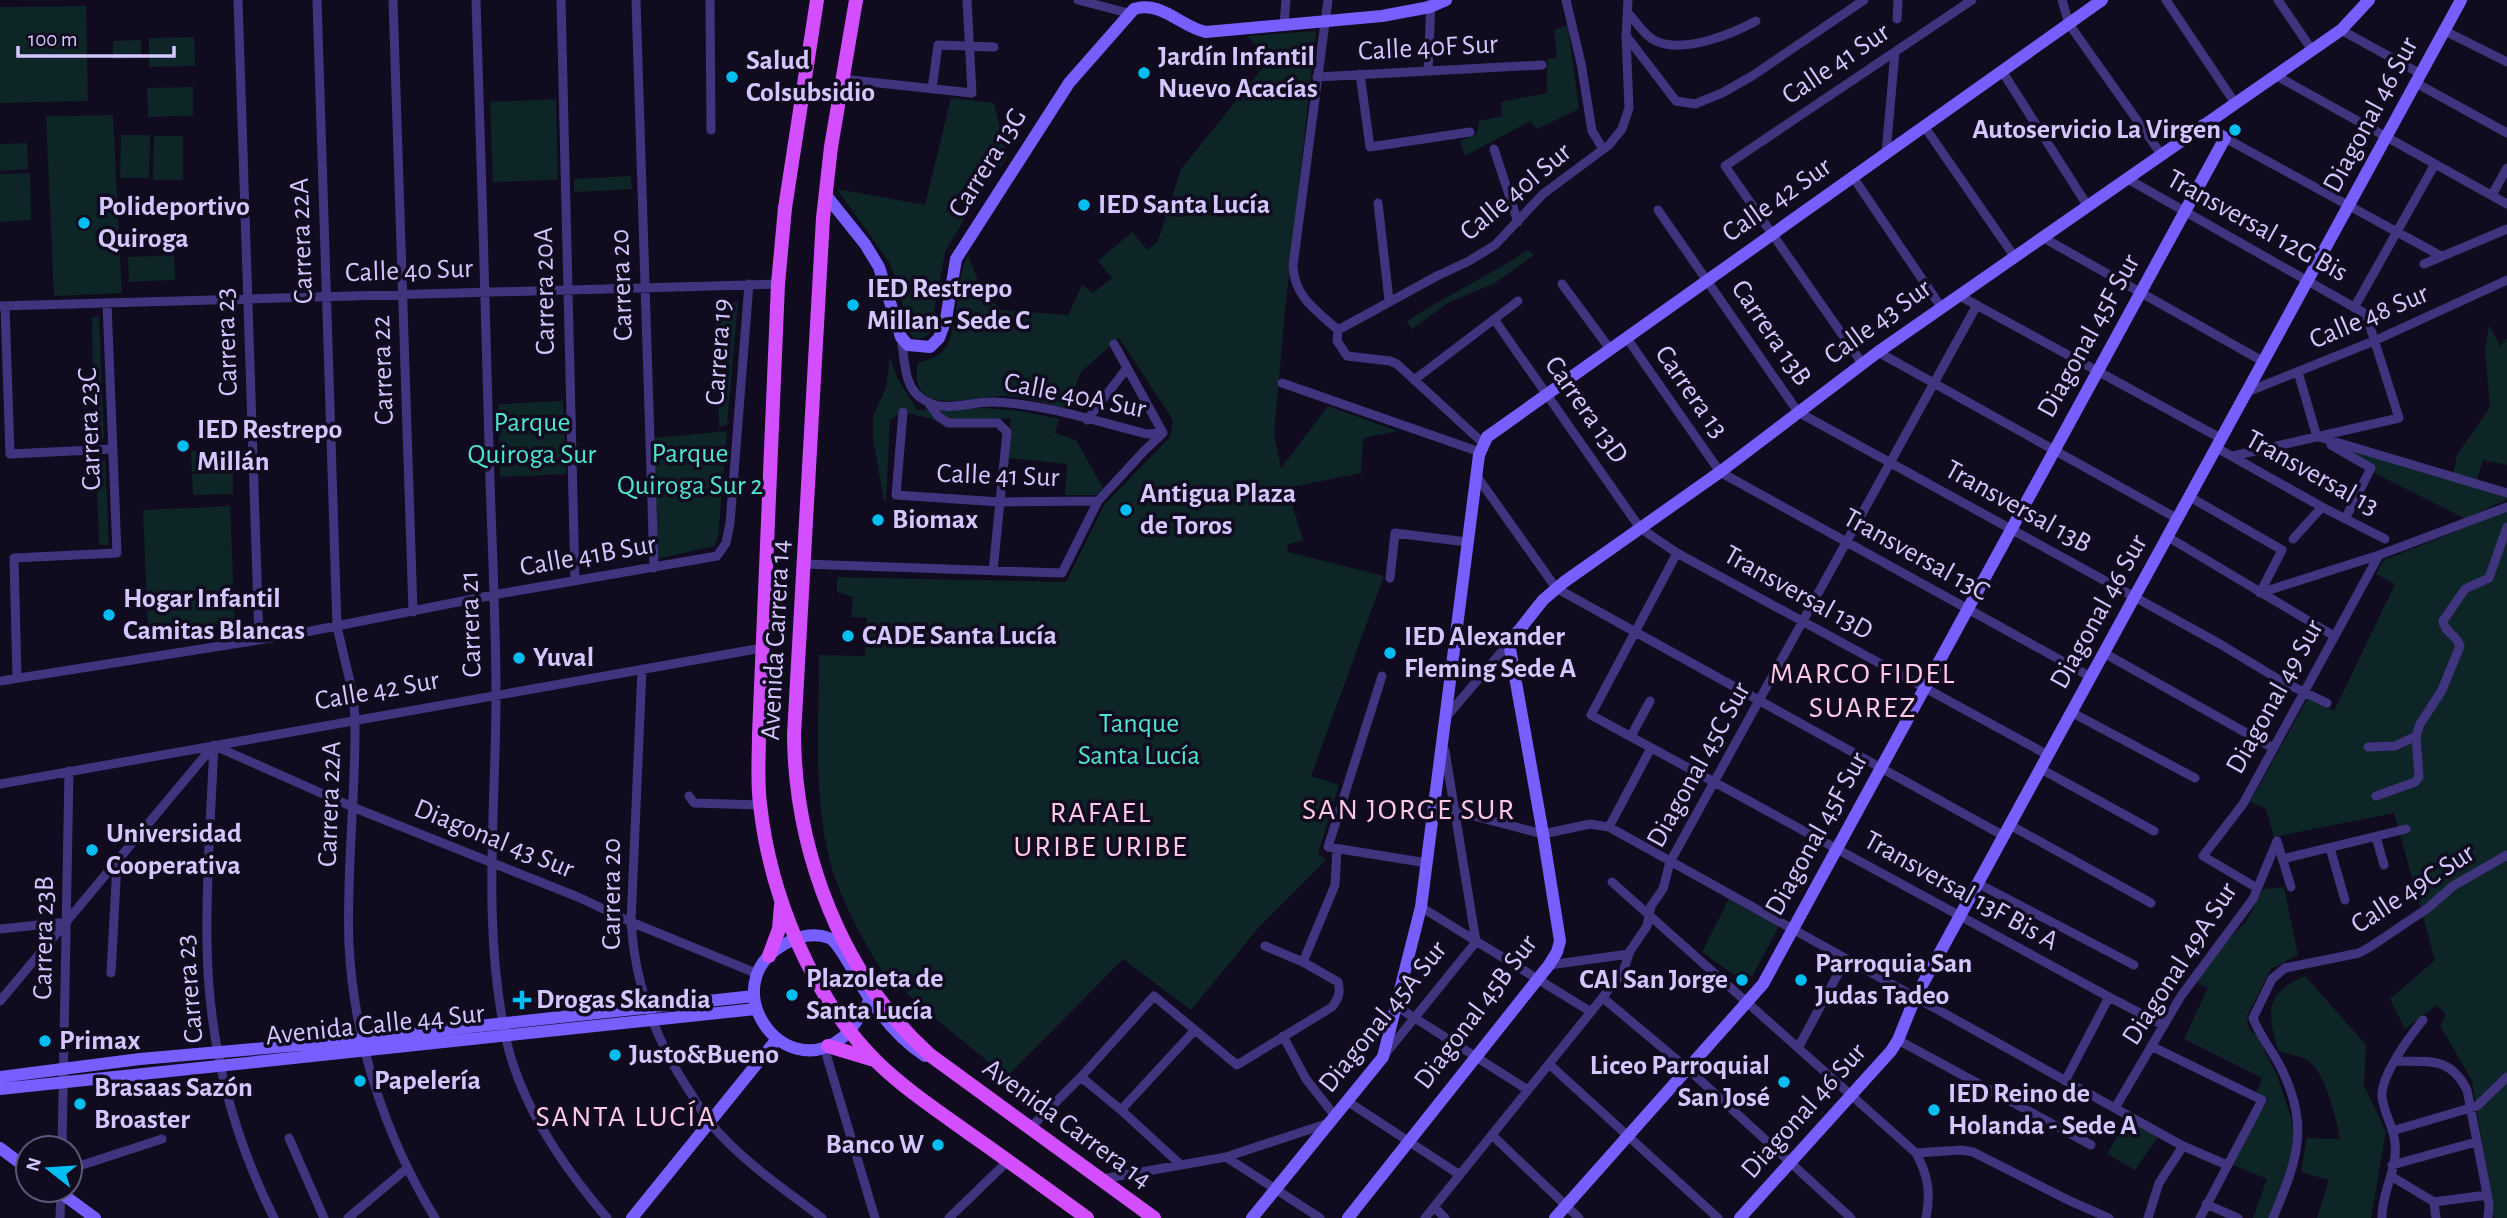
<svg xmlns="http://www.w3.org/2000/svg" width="2507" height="1218" font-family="'Alegreya Sans',sans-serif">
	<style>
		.green { fill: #0e2528 }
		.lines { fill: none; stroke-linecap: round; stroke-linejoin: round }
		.street { stroke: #40347f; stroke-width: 9 }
		.secondary { stroke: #765eff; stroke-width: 12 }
		.primary { stroke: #d24eff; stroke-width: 14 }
		.poi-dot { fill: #00bdf2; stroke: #100b1e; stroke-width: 2.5 }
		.labels { text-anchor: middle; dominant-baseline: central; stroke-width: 7; stroke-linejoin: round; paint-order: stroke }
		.street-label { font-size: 28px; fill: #d4c7ff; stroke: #100b1e }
		.poi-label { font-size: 28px; font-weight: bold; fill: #d4c7ff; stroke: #100b1e; text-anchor: start }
		.park-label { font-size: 28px; fill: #4fe3d0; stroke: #100b1e }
		.neighbourhood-label { font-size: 30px; letter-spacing: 2px; fill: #ffc9e5; stroke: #100b1e }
	</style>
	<rect width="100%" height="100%" fill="#100b1e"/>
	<path class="green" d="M86 6 88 101 0 103V7Z
		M1568 25 1579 109 1537 129 1530 121 1465 156 1460 141 1477 134 1479 121 1502 116 1501 102 1547 93V59L1557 58 1554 30Z
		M1316 31 1285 310 1274 434 1281 468 1328 406 1398 431 1363 438 1361 473 1287 488 1303 540 1287 545 1288 552 1384 576 1311 776 1339 785 1318 854 1326 860 1259 927 1191 1010 1123 959 1007 1077 921 1007 902 988 895 992C870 952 841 905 829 858 813 791 819 723 819 655L865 656 867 618 851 617 853 597 837 592V577L1066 582 1104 505 1170 437 1173 420 1119 338 1081 372 1066 408C1046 404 1025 397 1005 396 975 395 907 421 918 363 926 360 938 357 943 351 960 332 954 281 968 255L982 291 1001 310 1068 315 1082 285 1093 293 1112 278 1098 261 1132 232 1147 250 1158 241 1181 169 1269 60 1247 36Z
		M194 37 195 66 149 67V38Z
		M141 40V58L113 59V41Z
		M193 87V116L148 117 147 88Z
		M951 98 994 103 1007 156 1001 167 986 157 945 212 969 211 945 252 930 333C922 340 914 342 909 331L897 283 889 262 837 189 925 205Z
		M556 99 558 180 493 182 490 102Z
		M113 115 122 293 54 296 46 116Z
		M121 135H150L149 178H120Z
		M154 136H183V180H153Z
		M27 143 28 169 0 171V144Z
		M30 173 31 220 0 222V174Z
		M631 176 632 189 574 192V179Z
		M1528 250 1534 255 1495 283 1448 303 1412 329 1407 321C1447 295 1489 276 1528 250Z
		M174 255 175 280 129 282 128 257Z
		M715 302H738L727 425 719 427Z
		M92 317H99L104 439H94Z
		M2489 325 2500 346 2507 338V465L2483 460 2477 480 2453 473 2457 455 2490 407 2485 350Z
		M890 357 897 378 917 410 984 408 1020 411 1059 419 1055 433 1076 440 1103 488 1096 495H1065L1067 464 1008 458 1011 418 948 423 903 412 890 420 886 500 884 501 873 439V416L886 388Z
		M563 401 566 474 500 477 498 404Z
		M727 431 718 537 714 546 658 559 654 438Z
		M2342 448 2507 496V499L2466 519 2374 473 2376 466Z
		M232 450V471L192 472 191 451Z
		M96 460H105L109 545H99Z
		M233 472V494L193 495 192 474Z
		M230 506 235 624 148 628 143 510Z
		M2507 511V1218H2494L2472 1080 2440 1026 2446 1014 2437 1005 2405 1029 2390 999 2435 960 2394 813 2274 837 2266 809 2250 802 2309 696 2334 711 2395 584 2376 574 2384 560Z
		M2284 887 2298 955 2271 969 2247 1016 2249 1029 2257 1036 2277 1075 2291 1117 2295 1144 2286 1177 2269 1218H2253L2267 1179 2229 1163 2268 1100 2256 1093 2262 1078 2184 1039 2208 988 2196 982 2225 942 2246 922 2263 889Z
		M1729 899 1779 926 1752 977 1741 971 1737 977 1702 952Z
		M2305 976 2366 1045 2364 1085 2386 1132 2371 1218H2317L2329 1180 2301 1172 2307 1138 2340 1139C2336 1119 2326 1069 2305 1059 2297 1055 2287 1054 2278 1051 2268 1012 2263 995 2305 976Z
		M2127 1119 2158 1137 2135 1170 2107 1154Z"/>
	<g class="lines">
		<path class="street" d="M238 0 259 640
			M317 0 337 627 353 694 355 720C356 795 346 870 349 945 354 1041 385 1136 435 1218
			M393 0 413 612
			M476 0C481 148 485 297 489 445 491 529 496 612 496 696 496 808 482 922 505 1034 519 1103 562 1165 607 1218
			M561 0 575 581
			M636 0 654 568
			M710 0 711 130
			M1078 0 1128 13
			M1328 0 1293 266C1295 298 1315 309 1338 330L1337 341 1347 356 1390 361 1397 364 1483 443
			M1566 0 1581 63 1592 131 1603 149
			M2062 0 2069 24 2161 154
			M2166 0 2235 103
			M2278 0 2312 50
			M1629 14C1637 23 1646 37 1656 41 1683 54 1732 34 1756 21
			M1897 19 1898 0
			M1284 24 1286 0
			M2341 30 2421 74
			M2445 31 2507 62
			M1627 37 1676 101 1695 104 1722 93 1752 76 1864 0
			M1428 71 1431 2
			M2002 71 2087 205
			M1360 74 1370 147 1470 132
			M2275 75 2507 204
			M1317 77 1542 65
			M842 79 972 93 967 0
			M2416 83 2507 133
			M932 89 938 45 994 47
			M1924 126 2014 256
			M2225 138 2441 256
			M1494 149 1518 222
			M1886 153 1895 52
			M1853 177 1941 307
			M2126 178 2366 314 2399 418 2233 456
			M2492 195 2507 168
			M1378 203 1389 300
			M1658 210 1798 412 2220 644 2283 682 2327 703
			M2042 237 2264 362
			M2424 264 2507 229
			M1562 284 1610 349
			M1958 295 2222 439
			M0 306 778 284
			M5 306 10 454 113 449
			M2354 308 2435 164
			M1494 319 1640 528 1677 553 2048 755
			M1338 330 1437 276 1469 261 1495 245 1543 194 1609 145 1622 129 1629 108 1626 36 1628 0
			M1626 337 1720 472 2091 677
			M901 338C905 357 903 386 921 398 944 415 969 401 994 402 1046 404 1098 422 1147 434L1163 433
			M1114 344 1163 433
			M1878 352 2178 519
			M1862 363 1725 166 1972 0
			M2298 372 2317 437
			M1414 380 1518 301
			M1282 383 1480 452
			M2247 392 2374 341 2507 280
			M928 402 938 416 948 423H998L1007 432 993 571
			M903 412 896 495 1000 502 1098 501
			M1087 420 1127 368
			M2319 437 2507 493
			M2331 445 2371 468 2345 519
			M2217 448 2322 507 2385 539
			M1476 475 1556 588 2004 836
			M2190 497 2282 550 2260 593
			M2168 537 2334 636
			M2293 539 2322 507
			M1677 553 1591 715 2109 997 2163 1025
			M804 564 1062 573 1098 501 1144 451 1163 433
			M1390 578 1395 533 1467 542
			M2260 593 2379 555 2507 507
			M2104 653 2273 748
			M642 669 631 922C635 985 655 1040 690 1092 697 1103 703 1114 711 1124 742 1161 784 1189 822 1218
			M1382 676 1328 847 1427 863
			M17 678 14 558 117 553 107 303
			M0 681 296 634 493 595 717 556 726 543 730 523 749 284
			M2071 712 2195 778
			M1447 716 1509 643
			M1631 736 1650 701
			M214 745C211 811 206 876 207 942 208 1038 231 1132 274 1218
			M215 746 355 808 578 897 631 922 758 974
			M2368 747 2395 746 2416 736
			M2041 769 2154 831
			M0 784 762 648
			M689 796 694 803 760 805
			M2376 796 2415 782 2419 777 2416 736 2420 724 2442 690 2460 646C2457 635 2444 632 2443 621L2465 589 2489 578 2507 527
			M1455 811 1543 834 1590 824 1609 827 2183 1146 2227 1165
			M2010 825 2151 903
			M1609 827 1651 748
			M2376 837 2384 865
			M2277 841 2291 887
			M2330 848 2345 900
			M2282 859 2406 829
			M1612 882 1916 1153C1928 1175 1931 1193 1926 1218
			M1977 883 2134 965
			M2257 888 2203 856 2243 804 2379 555
			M1421 907 1591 1012
			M0 929 67 922
			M1303 962 1335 885 1337 849
			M1549 965 1629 954
			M111 973 117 863
			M1603 998 1688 1069 1851 1218
			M0 1001 214 745
			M1396 1006 1528 1090
			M1283 1036 1306 1079 1335 1116
			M1898 1040 2091 1145
			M2151 1046 2262 1100 2200 1218
			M824 1047 875 1218
			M1798 1048 1846 959
			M1386 1053 1476 942 1445 751
			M2396 1061C2429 1062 2450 1056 2467 1090L2489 1204 2488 1218
			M1549 1064 1718 1218
			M1081 1077 1121 1110 1181 1165
			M2065 1081 2109 997
			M1347 1101 1460 1175
			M2115 1108 2181 996 2253 899 2277 841
			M1121 1110 1194 1031
			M1029 1129 1081 1077 1154 996 1237 1065 1332 1007C1338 999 1341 993 1338 982L1303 962 1265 946
			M2392 1131 2477 1106 2507 1077
			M1492 1135 1579 1218
			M289 1138 324 1218
			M62 1148 69 771
			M1916 1153 1961 1150 1973 1152 2068 1200 2109 1218
			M1226 1157 1320 1218
			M2392 1165 2476 1142
			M70 1169 162 1139
			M2391 1176 2434 1202 2487 1195
			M1102 1179 1226 1157 1329 1123
			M2434 1202 2436 1218
			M2206 1204 2238 1218
			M1434 1207 1445 1218
			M60 1218 61 1190
			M348 1218 406 1169
			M949 1218 1008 1161
			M1425 1218 1623 972 1630 951 1647 926 1651 906 1663 889 1670 862 1977 305
			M2148 1218 2159 1183 2183 1146
			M2273 1218C2297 1160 2311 1126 2280 1066 2272 1050 2259 1035 2253 1018L2272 979 2285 968 2359 953 2370 947 2428 908 2453 886 2507 855
			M2382 1218C2381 1193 2398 1169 2395 1143 2394 1127 2383 1112 2382 1096 2381 1075 2410 1036 2423 1020"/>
		<path class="secondary" d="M825 194 865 244 879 267 901 337 908 345 930 347 939 338 946 319 956 259 1069 83 1134 9C1161 0 1181 27 1206 32L1382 16 1430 7 1446 0
			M874 991C871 997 868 1003 865 1009 858 1019 851 1031 842 1038 782 1085 714 985 783 945 796 937 813 932 829 938 840 942 860 986 870 999 885 1021 902 1041 925 1056
			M0 1077 140 1059 323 1043 754 996
			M0 1089 756 1009
			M0 1148 28 1169
			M57 1190 95 1218
			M632 1218 777 1039
			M1252 1218 1383 1057 1421 907 1479 455 1487 437 2102 0
			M1348 1218 1549 965 1557 952 1560 941 1543 834 1509 643 1543 600 1564 582 1720 472 1878 352 2341 30 2369 0
			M1555 1218 1763 984 2225 138 2203 125
			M1740 1218 1891 1051 1898 1040 1915 998 2461 0"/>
		<path class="primary" d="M817 0 785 208 778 284 759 734C759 757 757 781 760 804 770 896 811 996 877 1062 906 1090 938 1111 970 1134 1009 1161 1048 1190 1087 1218
			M856 0 831 147 823 218 794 735C795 852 842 976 930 1055L1154 1218
			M769 956 779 929 781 905
			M828 1046 871 1059"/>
	</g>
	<g class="poi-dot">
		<circle cx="1144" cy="73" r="7"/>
		<circle cx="732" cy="77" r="7"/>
		<circle cx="2235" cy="130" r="7"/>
		<circle cx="1084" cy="205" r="7"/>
		<circle cx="84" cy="223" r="7"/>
		<circle cx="853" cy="305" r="7"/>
		<circle cx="183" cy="446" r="7"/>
		<circle cx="1126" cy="510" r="7"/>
		<circle cx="878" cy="520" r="7"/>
		<circle cx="109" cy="615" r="7"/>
		<circle cx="848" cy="636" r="7"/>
		<circle cx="1390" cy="653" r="7"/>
		<circle cx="519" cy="658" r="7"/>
		<circle cx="92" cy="850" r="7"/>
		<circle cx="1742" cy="980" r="7"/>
		<circle cx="1801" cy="980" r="7"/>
		<circle cx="792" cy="995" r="7"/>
		<path d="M518.5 989.5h7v7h7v7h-7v7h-7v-7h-7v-7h7z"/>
		<circle cx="45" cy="1041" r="7"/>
		<circle cx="615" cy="1055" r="7"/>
		<circle cx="360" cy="1081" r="7"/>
		<circle cx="1784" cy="1082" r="7"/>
		<circle cx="80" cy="1104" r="7"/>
		<circle cx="1934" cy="1110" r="7"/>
		<circle cx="938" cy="1145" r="7"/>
	</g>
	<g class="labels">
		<g class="street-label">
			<text transform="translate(1428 48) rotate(-3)">Calle 40F Sur</text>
			<text transform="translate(1836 64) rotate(-34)">Calle 41 Sur</text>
			<text transform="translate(2371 115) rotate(-62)">Diagonal 46 Sur</text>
			<text transform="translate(988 163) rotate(-58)">Carrera 13G</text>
			<text transform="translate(1516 192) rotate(-40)">Calle 40I Sur</text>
			<text transform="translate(1777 200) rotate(-35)">Calle 42 Sur</text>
			<text transform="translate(2257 226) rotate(29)">Transversal 12G Bis</text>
			<text transform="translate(302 241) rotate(-92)">Carrera 22A</text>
			<text transform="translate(409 271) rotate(-2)">Calle 40 Sur</text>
			<text transform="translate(622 285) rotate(-92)">Carrera 20</text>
			<text transform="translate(545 291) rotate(-91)">Carrera 20A</text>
			<text transform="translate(2369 317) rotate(-23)">Calle 48 Sur</text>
			<text transform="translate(1878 322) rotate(-36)">Calle 43 Sur</text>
			<text transform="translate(1771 333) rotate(56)">Carrera 13B</text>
			<text transform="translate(2089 336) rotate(-61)">Diagonal 45F Sur</text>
			<text transform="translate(227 342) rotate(-92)">Carrera 23</text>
			<text transform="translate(719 352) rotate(-86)">Carrera 19</text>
			<text transform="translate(383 370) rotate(-92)">Carrera 22</text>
			<text transform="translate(1691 392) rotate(55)">Carrera 13</text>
			<text transform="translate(1075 396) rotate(11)">Calle 40A Sur</text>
			<text transform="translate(1586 410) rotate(55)">Carrera 13D</text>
			<text transform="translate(90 429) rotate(-92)">Carrera 23C</text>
			<text transform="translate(2312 473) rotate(29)">Transversal 13</text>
			<text transform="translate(998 476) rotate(2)">Calle 41 Sur</text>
			<text transform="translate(2018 507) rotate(29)">Transversal 13B</text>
			<text transform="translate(1916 555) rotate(29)">Transversal 13C</text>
			<text transform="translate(588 556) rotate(-10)">Calle 41B Sur</text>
			<text transform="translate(1798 593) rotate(29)">Transversal 13D</text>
			<text transform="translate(2099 612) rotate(-61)">Diagonal 46 Sur</text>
			<text transform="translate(471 624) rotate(-92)">Carrera 21</text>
			<text transform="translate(776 640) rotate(-87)">Avenida Carrera 14</text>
			<text transform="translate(377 691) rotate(-10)">Calle 42 Sur</text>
			<text transform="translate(2275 697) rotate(-61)">Diagonal 49 Sur</text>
			<text transform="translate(1699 765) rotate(-61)">Diagonal 45C Sur</text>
			<text transform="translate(330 804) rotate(-88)">Carrera 22A</text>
			<text transform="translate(1817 834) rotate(-61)">Diagonal 45F Sur</text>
			<text transform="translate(494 839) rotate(22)">Diagonal 43 Sur</text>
			<text transform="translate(2413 889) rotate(-33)">Calle 49C Sur</text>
			<text transform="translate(1961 891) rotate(29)">Transversal 13F Bis A</text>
			<text transform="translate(612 894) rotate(-90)">Carrera 20</text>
			<text transform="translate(44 938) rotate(-89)">Carrera 23B</text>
			<text transform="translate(2180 964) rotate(-57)">Diagonal 49A Sur</text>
			<text transform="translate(190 989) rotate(-95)">Carrera 23</text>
			<text transform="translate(1476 1012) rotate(-53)">Diagonal 45B Sur</text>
			<text transform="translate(1383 1017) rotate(-51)">Diagonal 45A Sur</text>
			<text transform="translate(375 1025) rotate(-6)">Avenida Calle 44 Sur</text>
			<text transform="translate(1804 1111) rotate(-48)">Diagonal 46 Sur</text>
			<text transform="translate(1067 1124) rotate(36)">Avenida Carrera 14</text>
		</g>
		<g class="poi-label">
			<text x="1158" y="57">Jardín Infantil<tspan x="1158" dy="32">Nuevo Acacías</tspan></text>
			<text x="746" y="61">Salud<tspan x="746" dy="32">Colsubsidio</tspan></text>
			<text x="2221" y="130" text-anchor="end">Autoservicio La Virgen</text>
			<text x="1098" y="205">IED Santa Lucía</text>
			<text x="98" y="207">Polideportivo<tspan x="98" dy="32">Quiroga</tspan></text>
			<text x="867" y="289">IED Restrepo<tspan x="867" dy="32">Millan - Sede C</tspan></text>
			<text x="197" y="430">IED Restrepo<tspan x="197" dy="32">Millán</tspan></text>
			<text x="1140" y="494">Antigua Plaza<tspan x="1140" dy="32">de Toros</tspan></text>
			<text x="892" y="520">Biomax</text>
			<text x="123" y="599">Hogar Infantil<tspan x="123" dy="32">Camitas Blancas</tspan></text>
			<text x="862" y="636">CADE Santa Lucía</text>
			<text x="1404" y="637">IED Alexander<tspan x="1404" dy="32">Fleming Sede A</tspan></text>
			<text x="533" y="658">Yuval</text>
			<text x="106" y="834">Universidad<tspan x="106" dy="32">Cooperativa</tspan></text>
			<text x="1815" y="964">Parroquia San<tspan x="1815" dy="32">Judas Tadeo</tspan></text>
			<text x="806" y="979">Plazoleta de<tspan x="806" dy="32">Santa Lucía</tspan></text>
			<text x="1728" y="980" text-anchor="end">CAI San Jorge</text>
			<text x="536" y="1000">Drogas Skandia</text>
			<text x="59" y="1041">Primax</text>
			<text x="629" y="1055">Justo&amp;Bueno</text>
			<text x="1770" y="1066" text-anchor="end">Liceo Parroquial<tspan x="1770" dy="32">San José</tspan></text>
			<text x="374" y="1081">Papelería</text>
			<text x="94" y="1088">Brasaas Sazón<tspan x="94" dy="32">Broaster</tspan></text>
			<text x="1948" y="1094">IED Reino de<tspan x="1948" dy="32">Holanda - Sede A</tspan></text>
			<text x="924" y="1145" text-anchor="end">Banco W</text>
		</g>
		<g class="park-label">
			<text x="532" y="423">Parque<tspan x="532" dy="32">Quiroga Sur</tspan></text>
			<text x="690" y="454">Parque<tspan x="690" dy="32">Quiroga Sur 2</tspan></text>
			<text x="1139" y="724">Tanque<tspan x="1139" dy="32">Santa Lucía</tspan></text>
		</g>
		<g class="neighbourhood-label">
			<text x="1863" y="674">MARCO FIDEL<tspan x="1863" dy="34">SUAREZ</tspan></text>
			<text x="1409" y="810">SAN JORGE SUR</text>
			<text x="1101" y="813">RAFAEL<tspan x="1101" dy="34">URIBE URIBE</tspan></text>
			<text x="626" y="1117">SANTA LUCÍA</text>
		</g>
	</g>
	<g transform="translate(49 1169) rotate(287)"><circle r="33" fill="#100b1e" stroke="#5e5678" stroke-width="2"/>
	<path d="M0-5L12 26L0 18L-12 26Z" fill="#00bdf2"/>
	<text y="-10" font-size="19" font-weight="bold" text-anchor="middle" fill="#d4c7ff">N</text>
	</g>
	<path d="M18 46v10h156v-10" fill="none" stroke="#d4c7ff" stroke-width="3.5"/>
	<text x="28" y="46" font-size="21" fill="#d4c7ff" stroke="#100b1e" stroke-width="5" paint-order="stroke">100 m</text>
</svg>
